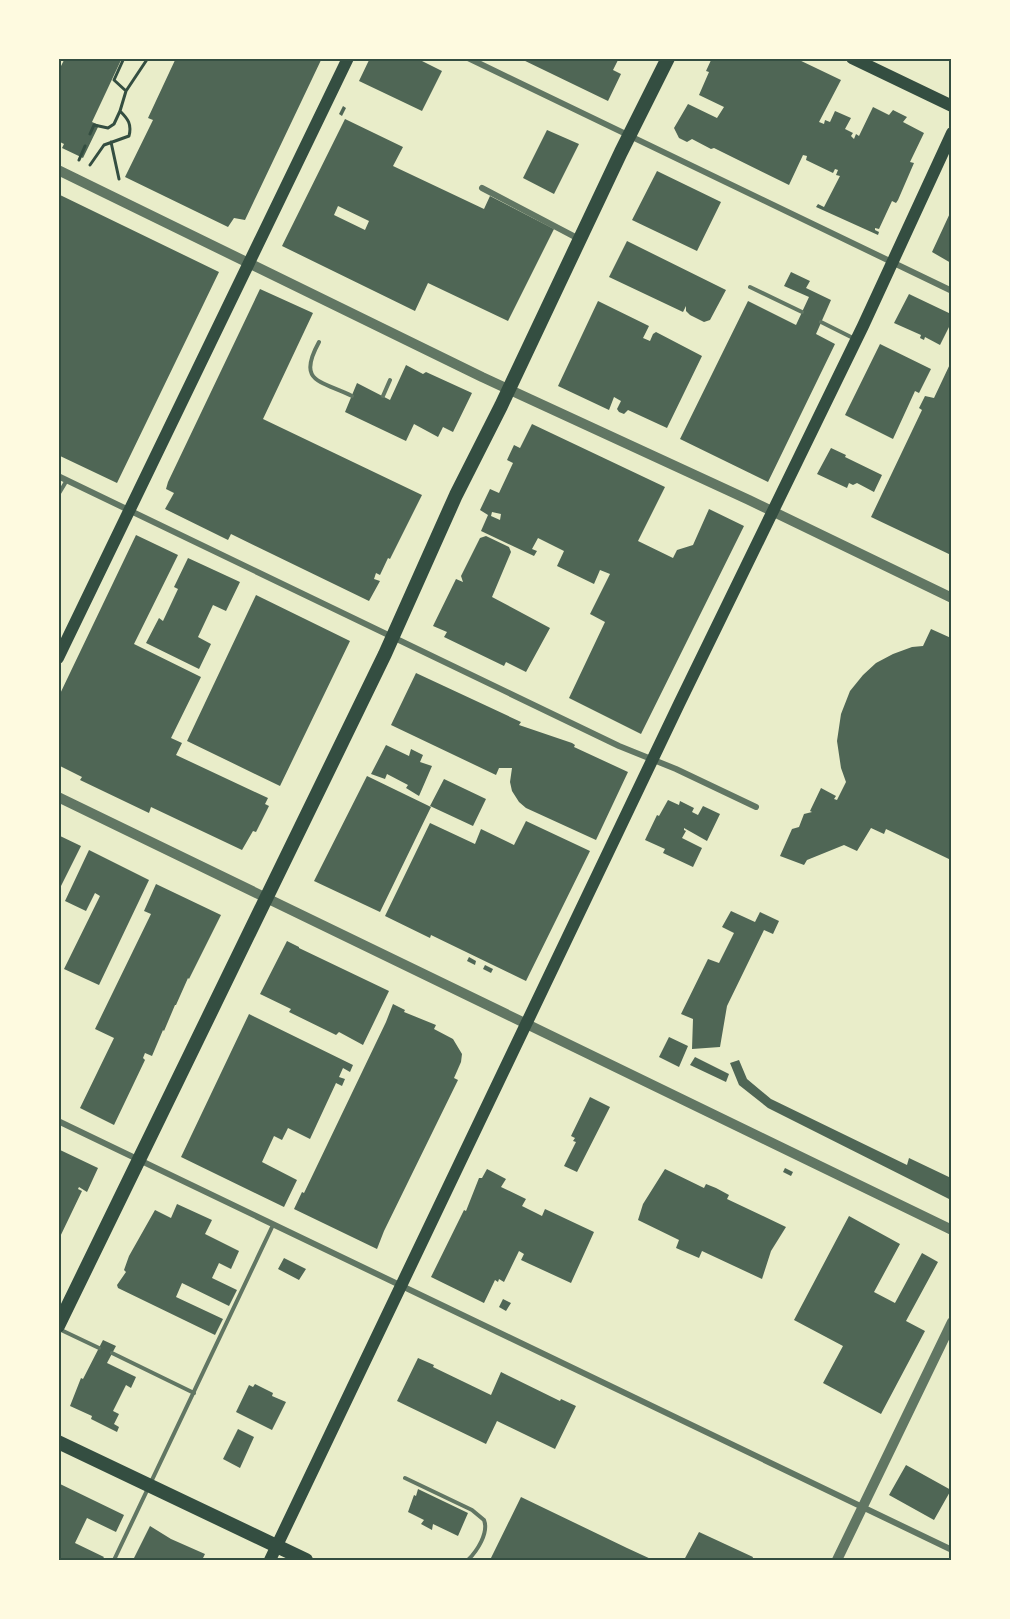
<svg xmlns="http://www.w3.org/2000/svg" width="1010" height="1619" font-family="'Space Grotesk',sans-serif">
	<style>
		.building { fill: #4f6655; fill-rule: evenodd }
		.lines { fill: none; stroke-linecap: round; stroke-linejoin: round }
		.path { stroke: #344e41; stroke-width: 3 }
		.service { stroke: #617663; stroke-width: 4 }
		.minor { stroke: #617663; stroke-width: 6 }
		.tertiary { stroke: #617663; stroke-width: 10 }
		.secondary { stroke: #344e41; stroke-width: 12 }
		.primary { stroke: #344e41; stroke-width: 14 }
		.neatline { fill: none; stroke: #344e41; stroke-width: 2 }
	</style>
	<rect width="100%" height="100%" fill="#e9edc9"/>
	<path class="building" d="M65 58H122L92 122 99 125 83 158 62 148 64 144 58 141V72Z
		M176 58H322L245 220 234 218 228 227 125 177 153 120 148 118Z
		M370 58H416L442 71 422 111 359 81Z
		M519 58H619L613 70 621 74 608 101Z
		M712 58H795L841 80 819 122 824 124 825 120 830 122 835 111 851 118 845 129 853 133 851 136 854 139 856 134 859 136 873 107 889 115 893 110 907 117 903 122 924 133 910 162 914 163 898 200 896 203 892 201 879 229 875 228V230L879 232 878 235 816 207 818 204 824 207 840 176 836 175 838 170 835 169 833 173 806 160 807 156 803 155 789 185 714 148 711 149 692 139 687 142 679 138 674 128 688 104 717 118 724 107 699 95 709 72 706 71Z
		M343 106 346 108 342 116 339 114Z
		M345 119 403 147 393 166 484 209 490 196 554 229 508 321 428 283 415 311 282 246ZM338 206 369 221 365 230 334 215Z
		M547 130 579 144 554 194 523 178Z
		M657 171 721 202 697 251 632 220Z
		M58 194 219 272 117 483 58 455Z
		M951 211V263L932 252Z
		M627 241 726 290 710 320 704 322 690 315 686 311V306L683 312 609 277Z
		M791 272 810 281 806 288 831 300 816 334 835 344 768 482 680 439 748 301 796 325 809 297 784 286Z
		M260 289 313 313 263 419 422 495 390 559 388 558 380 575 376 573 374 579 380 581 369 601 231 534 228 540 165 509 174 493 166 489 168 482Z
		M909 294 951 314V323L940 345 925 337 924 340 920 338 921 335 894 323Z
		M598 301 649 326 643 338 650 341 653 334 656 332 702 356 667 428 628 410 624 414 619 412 617 409 621 401 614 397 609 410 558 386Z
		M880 344 931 369 919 393 915 391 893 439 845 415Z
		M951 362V555L871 517 922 410 919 408 925 396 934 398Z
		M406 365 423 374 426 372 472 393 453 432 443 427 438 437 414 424 406 441 345 412 357 383 390 400Z
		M532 424 665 487 638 541 673 558 677 550 693 545 709 509 744 526 641 734 569 698 605 622 590 614 610 574 600 570 594 584 557 566 564 551 538 538 532 549 537 551 534 556 481 531 488 515 480 510 490 489 499 493 513 463 507 460 514 445 520 448ZM492 512 501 514 500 520 491 516Z
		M831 448 846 455 845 457 882 475 874 492 857 483 853 485 849 483 847 488 817 474Z
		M136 535 178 555 134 644 201 677 171 738 182 743 176 755 268 798 265 804 269 806 256 832 253 831 242 850 151 807 149 813 80 780 82 777 58 765V698Z
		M486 536 509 547 511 552 492 597 550 628 526 672 506 662 504 666 444 637 447 632 433 626 456 579 463 582 461 576 480 538Z
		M188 558 240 582 226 611 213 605 198 637 211 644 199 669 146 643 159 618 163 621 178 589 174 587Z
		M256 595 350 641 280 786 187 741Z
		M931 629 951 638V860L886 829 884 834 871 828 857 851 844 845 807 860 804 865 780 856 792 829 799 827 804 814 812 812 810 811 821 788 836 796 834 799 837 800 846 782 841 768 837 741 841 714 850 691 863 675 876 663 893 654 912 647 923 646Z
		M416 673 521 722 519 725 572 743 575 745 574 747 628 772 596 840 526 808 519 802 512 791 510 782 512 768H499L496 775 391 725Z
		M386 745 409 756 411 749 423 755 420 762 432 766 419 796 406 788 408 785 387 774 385 779 371 774Z
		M367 776 431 807 380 912 314 881Z
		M444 779 486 799 473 826 430 806Z
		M668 800 679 805 680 801 694 808 692 812 698 815 703 806 720 814 707 841 684 828V830L686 831 682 838 702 848 693 867 663 853 665 849 645 840 657 815 659 816Z
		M526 821 590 851 526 981 431 935 430 938 385 916 430 823 475 844 481 829 514 845Z
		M58 835 81 846 58 892Z
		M89 850 149 880 99 985 64 969 100 896 95 893 86 911 65 901Z
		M156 884 221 915 189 979 188 978 176 1005H175L164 1031 163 1030 152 1056 145 1053 143 1058 145 1060 114 1125 80 1108 114 1038 95 1029 151 914 144 911Z
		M731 911 755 922 760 912 779 921 773 934 764 930 727 1006 720 1047 692 1049 693 1019 681 1014 708 959 719 963 734 933 722 927Z
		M287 941 299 947V948L389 991 363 1045 339 1032 336 1035 289 1012 291 1009 260 994Z
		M469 957 476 961 475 965 467 961Z
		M485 965 493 969 491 973 483 969Z
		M393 1004 405 1010 404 1012 436 1025 434 1029 453 1039 462 1054 461 1062 454 1078 458 1080 384 1231 377 1249 294 1209 302 1192 304 1193 386 1022Z
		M249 1014 353 1065 350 1072 343 1068 339 1077 345 1079 342 1086 336 1083 310 1139 288 1128 282 1140 274 1136 262 1162 297 1180 284 1207 181 1157Z
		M669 1037 688 1046 679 1067 659 1057Z
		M695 1057 729 1074 726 1082 690 1065Z
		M739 1060 747 1079 771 1099 907 1165 909 1158 951 1178V1200L768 1108 739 1085 730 1063Z
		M590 1097 610 1107 577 1172 564 1166 576 1142 573 1141 575 1138 571 1136Z
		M58 1149 98 1168 87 1192 79 1187 78 1189 82 1191 58 1241Z
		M785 1168 793 1172 791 1176 783 1172Z
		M487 1169 506 1179 501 1187 526 1199 522 1206 542 1216 545 1209 594 1232 571 1283 521 1260 524 1254 519 1251 504 1282 499 1279 498 1282 495 1280 484 1303 431 1277 464 1210 466 1211 479 1178H482Z
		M665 1169 704 1188 706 1184 716 1188 729 1195 727 1199 786 1227 771 1251 762 1279 702 1251 699 1258 676 1248 679 1240 638 1220 643 1204Z
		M177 1204 212 1220 205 1234 239 1251 231 1269 219 1263 212 1278 237 1290 229 1306 182 1283 176 1297 223 1319 215 1335 118 1288 117 1285 126 1272 124 1270 129 1256 155 1210 171 1218Z
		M849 1216 900 1244 874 1292 895 1303 922 1253 938 1262 906 1321 925 1331 881 1414 823 1383 843 1346 794 1320Z
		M284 1258 306 1269 299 1280 278 1269Z
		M503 1299 511 1303 506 1311 499 1307Z
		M103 1340 116 1346 107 1363 136 1377 131 1388 126 1385 113 1411 119 1414 114 1424 119 1427 117 1432 91 1419 92 1416 70 1406 81 1378 83 1379Z
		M418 1358 434 1365 433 1367 491 1395 501 1372 560 1401 561 1399 576 1406 555 1449 497 1421 486 1444 397 1401Z
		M255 1384 273 1393 272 1396 286 1402 272 1430 236 1412 249 1385 253 1387Z
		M238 1429 254 1437 240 1468 223 1459Z
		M906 1465 951 1490 934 1520 889 1495Z
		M58 1483 124 1515 116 1532 87 1518 75 1543 104 1557 102 1560H58Z
		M418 1489 468 1513 458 1536 433 1524 432 1530 421 1524 424 1520 408 1512 414 1495 416 1496Z
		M521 1497 627 1548 653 1560H490Z
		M150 1526 171 1539 205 1554 202 1560H133Z
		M699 1532 753 1557 752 1560H684Z"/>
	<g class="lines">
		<path class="path" d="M124 58 114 80 126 91
			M942 58V59
			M90 134 94 125 108 128 114 124 120 111
			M111 142 119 179
			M79 160 85 146
			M90 165 104 145 129 136C132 124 128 119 120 111L126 91 148 58"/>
		<path class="service" d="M750 287 802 312
			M821 322 855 339
			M319 342C297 382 319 380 352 396
			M383 396 390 380
			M58 495 67 480
			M59 1329 99 1348
			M112 1353 194 1393
			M405 1478 472 1510 484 1520C489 1533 477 1551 468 1560
			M114 1560 273 1225"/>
		<path class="minor" d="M468 58 952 291
			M482 188 579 239
			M58 476 619 746 676 769 756 807
			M58 1121 952 1550"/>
		<path class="tertiary" d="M58 170 482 377 749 500 952 598
			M58 797 952 1230
			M837 1560 952 1322"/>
		<path class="secondary" d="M852 58 952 106
			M58 658 348 58
			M270 1560 679 704 863 326 952 133"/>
		<path class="primary" d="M58 1326 385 654 456 495 501 406 621 152 668 58
			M58 1442 306 1560"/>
	</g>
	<rect width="1010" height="1619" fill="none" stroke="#fefae0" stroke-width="120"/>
	<rect x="60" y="60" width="890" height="1499" class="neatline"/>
</svg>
